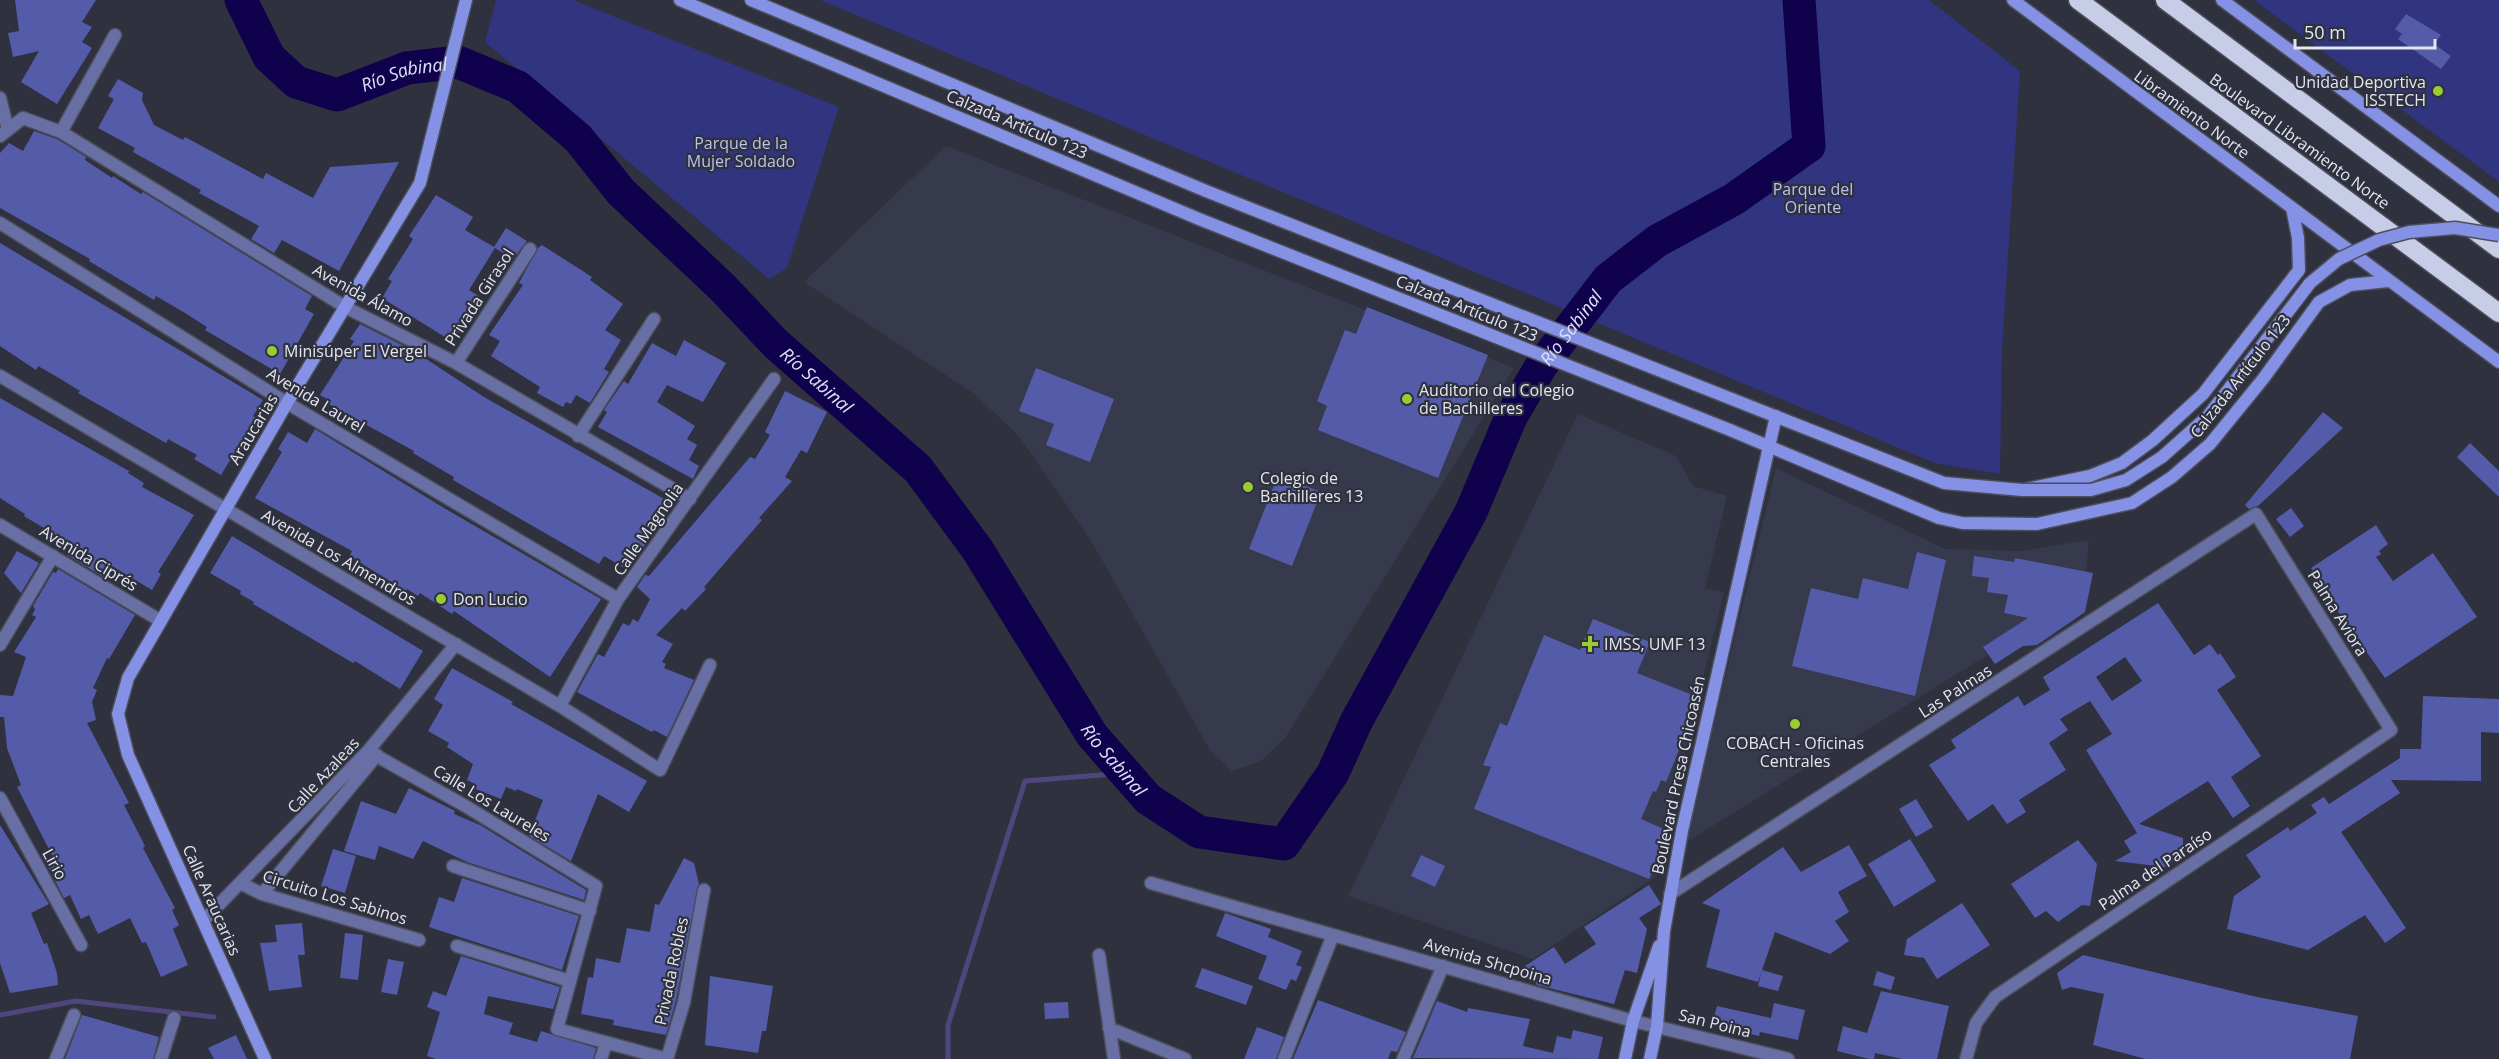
<svg xmlns="http://www.w3.org/2000/svg" width="2499" height="1059" font-family="'Open Sans',sans-serif">
	<style>
		.built { fill: #373a4c }
		.green { fill: #31347e }
		.lines { fill: none; stroke-linecap: round; stroke-linejoin: round }
		.stream { stroke: #50467d; stroke-width: 5 }
		.river { stroke: #10014c; stroke-width: 33 }
		.building { fill: #545caa; fill-rule: evenodd }
		.street-casing { stroke: #4c4e5a; stroke-width: 15 }
		.secondary-casing { stroke: #4c4e5a; stroke-width: 15 }
		.highway-casing { stroke: #4c4e5a; stroke-width: 21 }
		.street { stroke: #676fa4; stroke-width: 12 }
		.secondary { stroke: #8591e5; stroke-width: 12 }
		.highway { stroke: #c8cde7; stroke-width: 18 }
		.secondary-bridge-casing { stroke: #4c4e5a; stroke-width: 15; stroke-linecap: butt }
		.secondary-bridge { stroke: #8591e5; stroke-width: 12 }
		.poi-dot { fill: #99cb35; stroke: #2f313e; stroke-width: 2 }
		.labels { text-anchor: middle; dominant-baseline: central; stroke-width: 4.5; stroke-linejoin: round; paint-order: stroke }
		.poi-label { font-size: 16px; fill: #e4e6ee; stroke: #2f313e; text-anchor: start }
		.street-label { font-size: 16px; fill: #e4e6ee; stroke: #2f313e }
		.park-label { font-size: 16px; fill: #bac2ed; stroke: #2f313e }
		.water-label { font-size: 18px; font-style: italic; fill: #dde1f7; stroke: #2f313e }
	</style>
	<rect width="100%" height="100%" fill="#2f313e"/>
	<path class="built" d="M946 146 1514 368 1285 738 1261 761 1232 771 1210 750 1090 539 1018 435 973 393 804 282Z
		M1578 414 1676 456 1693 486 1727 496 1705 588 1724 592 1655 877 1533 959 1348 896Z
		M1776 468 1945 549 2021 551 2089 540 2084 595 1685 843Z"/>
	<path class="green" d="M496 0H573L839 107 787 268 769 279 485 42Z
		M820 0H1929L2020 71 2002 349 2000 474 1935 463Z
		M2254 0H2499V182Z"/>
	<g class="lines">
		<path class="stream" d="M0 1015 76 1001 214 1017
			M948 1059V1025L1025 781 1126 773"/>
		<path class="river" id="s1" d="M241 0 269 57 296 82 337 95 407 68 458 62 518 87 578 138 621 192 722 287 775 343 918 469 977 549 1092 735 1148 799 1199 832 1284 844 1333 773 1356 722 1471 512 1511 417 1541 366 1608 279 1657 241 1734 199 1809 146 1799 0"/>
	</g>
	<path class="building" d="M15 0H96L82 22 92 27 82 42 92 48 57 104 21 82 39 51 13 57 8 33 19 31Z
		M2406 14 2441 35 2434 44 2451 56 2441 69 2398 39 2402 34 2395 29Z
		M118 79 143 93 142 100 154 125 183 140 185 137 263 179 266 173 313 198 330 167 399 162 339 271 282 240 274 253 251 239 259 226 199 193 201 190 133 152 135 148 98 128 114 99 108 96Z
		M34 131 57 139 86 157 85 160 112 178 113 176 141 194 143 192 312 296 305 309 314 314 280 374 205 330 207 327 185 313 156 296 154 300 89 261 90 259 0 208V153L9 143 23 151Z
		M436 195 473 217 465 230 494 247 506 228 527 241 513 259 495 248 469 290 479 296 453 342 382 298 392 281 388 279 413 239 409 236Z
		M0 243 263 400 253 416 256 418 221 475 194 459 197 455 168 439 166 443 78 393 80 391 59 378 38 366 36 370 0 346Z
		M542 245 592 277 590 280 623 304 605 330 621 340 604 369 609 372 590 403 576 395 571 404 566 402 563 407 537 393 540 387 491 356 500 341 489 335 523 285 519 283 538 248Z
		M1367 307 1488 355 1438 478 1318 430 1327 406 1317 401 1345 330 1356 334Z
		M360 324 414 351 484 397 673 504 628 570 604 556 599 564 453 480 454 477 413 453 414 451 325 402 327 399 320 395 354 341 350 339Z
		M684 340 726 363 703 402 667 385 657 402 695 426 687 439 697 445 689 460 699 466 693 479 598 427 607 412 604 410 624 381 628 384 652 343 676 356Z
		M1036 368 1114 399 1090 462 1046 445 1054 424 1019 411Z
		M785 391 827 412 807 453 801 450 785 477 792 481 759 518 762 520 704 587 706 589 685 611 682 608 656 635 673 644 662 662 666 664 664 668 694 680 667 737 654 730 652 732 577 692 598 654 604 657 623 623 629 626 633 619 638 622 650 599 637 587 645 575 649 576 750 457 755 459 770 435 765 432Z
		M0 398 129 471 128 473 144 483 142 487 194 515 158 572 161 574 152 590 112 566 105 578 67 555 72 545 24 516 25 514 0 498Z
		M2323 412 2343 428 2258 506 2249 509 2245 505Z
		M315 429 444 508 601 599 550 677 454 611 452 614 420 593 418 596 407 589 406 591 364 565 350 555 352 551 255 498 282 452 278 449 288 432 307 443Z
		M2470 443 2499 471V497L2457 457Z
		M1278 475 1321 492 1292 566 1249 549Z
		M2291 508 2304 526 2290 537 2276 519Z
		M2376 525 2388 544 2379 551 2381 554 2376 557 2393 581 2433 553 2477 617 2385 678 2325 593 2311 568Z
		M232 536 423 651 400 689 355 661 353 663 253 604 254 602 240 594 241 591 210 573Z
		M17 551 39 563 21 593 4 573Z
		M1917 552 1946 560 1915 696 1792 666 1811 588 1858 599 1863 578 1908 589Z
		M1974 556 2014 562 2015 558 2093 573 2085 612 2037 645 2023 646 1995 664 1983 647 2028 618 2004 613 2008 595 1987 592 1989 578 1972 576Z
		M58 569 135 615 109 659 107 658 93 688 97 690 92 702 96 720 87 723 129 803 124 805 145 846 143 848 175 908 172 910 179 925 173 929 188 965 161 977 146 942 142 943 130 918 98 934 89 915 81 919 70 895 64 898 48 867 56 863 17 787 21 785 7 748 4 717H0V695L13 696 26 657 14 652 36 617 32 615 35 609 33 606 53 572 56 573Z
		M2158 603 2194 655 2210 644 2218 655 2220 653 2236 677 2217 690 2261 756 2231 777 2250 806 2233 818 2208 781 2139 824 2183 838V854L2165 867 2115 861 2131 852 2124 841 2137 833 2086 750 2112 734 2090 701 2060 719 2068 730 2049 743 2066 770 2019 800 2026 812 2007 824 1993 804 1968 821 1929 765 1956 748 1951 740 2018 696 2024 706 2050 690 2043 677ZM2125 657 2142 681 2112 701 2096 677Z
		M1593 619 1650 642 1637 673 1700 698 1666 782 1661 780 1656 792 1653 791 1641 819 1668 831 1649 879 1474 809 1491 767 1483 765 1500 723 1507 726 1544 635 1580 650Z
		M452 668 513 702 511 704 647 781 629 812 598 794 571 861 529 836 543 800 517 789 516 791 506 787 501 799 473 788 475 784 467 780 473 764 447 747 449 743 428 731 443 705 434 699Z
		M2423 696 2499 699V733L2481 732V781L2391 780 2400 793 2341 832 2406 928 2385 943 2365 915 2308 950 2227 929 2234 896 2261 877 2246 855 2288 827 2290 831 2317 813 2311 805 2324 797 2329 804 2400 758V749H2421Z
		M409 788 455 811 454 814 480 825 586 890 584 900 467 862 423 841 413 859 379 846 375 860 344 851 361 801 396 814Z
		M1916 799 1933 827 1916 837 1899 809Z
		M0 825 49 904 31 913 44 944 47 943 57 973 58 985 10 993 0 963Z
		M1910 839 1936 881 1894 907 1868 864Z
		M2078 840 2097 864 2090 906 2082 905 2058 922 2046 911 2035 918 2011 884Z
		M1849 845 1867 876 1838 892 1849 912 1835 921 1849 941 1830 954 1775 932 1758 982 1706 967 1720 910 1702 903 1783 847 1801 872Z
		M333 849 356 856 345 893 321 886Z
		M1421 855 1445 866 1435 887 1411 876Z
		M684 858 694 863 699 884 676 1000 666 1035 613 1025 614 1020 581 1014 588 977 593 978 596 958 620 963 627 928 650 932 655 904 659 905Z
		M462 878 579 916 562 970 429 927 439 897 454 902Z
		M1649 885 1661 904 1639 918 1647 929 1637 973 1625 970 1614 1004 1537 985 1525 966 1554 947 1565 964 1596 944 1584 927Z
		M1962 903 1990 945 1937 979 1924 958 1904 955 1907 939Z
		M1225 913 1271 929 1268 937 1302 951 1296 965 1302 967 1296 981 1291 979 1286 990 1258 979 1267 956 1216 936Z
		M302 923 305 955H298L302 987 269 991 260 943 277 942 275 925Z
		M345 933 363 935 358 980 340 978Z
		M2083 955 2257 997 2358 1016 2350 1059H2146L2093 1045 2104 994 2071 987 2062 990 2057 973Z
		M461 956 560 987 553 1009 488 996 484 1014 513 1023 509 1034 537 1042 541 1031 596 1048 593 1059H436L427 1056 440 1012 427 1007 433 991 446 996Z
		M388 959 404 962 397 995 381 992Z
		M1202 968 1253 986 1246 1005 1195 987Z
		M1762 970 1783 976 1778 991 1758 986Z
		M1877 971 1895 977 1891 990 1873 985Z
		M710 976 773 986 766 1031H762L758 1053 705 1045Z
		M1881 991 1949 1006 1937 1059H1902L1875 1053 1874 1059H1869L1837 1051 1843 1026 1867 1033Z
		M1318 1000 1406 1032 1397 1052 1391 1051 1388 1059H1293Z
		M1437 1001 1467 1012 1468 1008 1530 1019 1523 1046 1553 1053 1557 1036 1571 1039 1573 1030 1603 1037 1598 1059 1413 1058Z
		M1068 1002 1069 1018 1045 1019 1044 1003Z
		M1774 1003 1805 1010 1798 1040 1760 1032 1759 1036 1712 1025 1717 1006 1771 1018Z
		M82 1015 159 1037 153 1059H65Z
		M1257 1027 1284 1037 1276 1059H1244Z
		M236 1035 247 1059H214L208 1048Z"/>
	<g class="lines">
		<defs>
			<path id="street" d="M0 98 8 130
				M61 132 115 35
				M0 136 23 118 61 132 347 308 456 363 690 499
				M0 223 287 403 618 599
				M456 363 530 249
				M0 376 560 706 660 770 710 665
				M578 436 654 319
				M0 525 161 621
				M0 645 53 556
				M560 706 618 599 774 379
				M368 751 467 807 596 886 557 1029 667 1059 684 1002 704 890
				M0 798 81 945
				M453 866 590 911
				M1151 883 1633 1021 1788 1059
				M242 884 262 894 419 940
				M262 894 377 755
				M1670 894 2256 514 2391 730 1995 997 1976 1023 1966 1059
				M204 920 368 751 456 644
				M457 946 570 981
				M1099 955 1114 1059
				M1109 1028 1185 1059
				M56 1059 74 1015
				M161 1059 174 1018
				M601 1059 606 1043
				M1284 1059 1333 935
				M1403 1059 1443 966"/>
			<path id="secondary" d="M680 0 1199 219 1730 430 1939 518 1962 523 2037 524 2132 503 2172 477 2210 444 2263 379 2319 302 2350 285 2388 281
				M751 0 1206 191 1944 483 2022 490 2090 476 2122 463 2153 440 2203 394 2299 270 2298 238 2292 208
				M2013 0 2499 362
				M2222 0 2499 206
				M265 1059 128 755 118 714 128 678 287 403 420 183 466 0
				M1625 1059 1633 1021 1659 946
				M1650 1059 1657 1026 1664 931 1682 831 1776 416"/>
			<path id="highway" d="M2078 0 2499 313
				M2165 0 2499 249"/>
		</defs>
		<use href="#street" class="street-casing"/>
		<use href="#secondary" class="secondary-casing"/>
		<use href="#highway" class="highway-casing"/>
		<use href="#street" class="street"/>
		<use href="#secondary" class="secondary"/>
		<use href="#highway" class="highway"/>
		<defs>
			<path id="secondary-bridge" d="M2022 490H2091L2126 480 2162 457 2208 416 2310 283 2339 259 2379 240 2409 232 2455 228 2499 235"/>
		</defs>
		<use href="#secondary-bridge" class="secondary-bridge-casing"/>
		<use href="#secondary-bridge" class="secondary-bridge"/>
	</g>
	<g class="poi-dot">
		<circle cx="2438" cy="91" r="6"/>
		<circle cx="272" cy="351" r="6"/>
		<circle cx="1407" cy="399" r="6"/>
		<circle cx="1248" cy="487" r="6"/>
		<circle cx="441" cy="599" r="6"/>
		<path d="M1587 635h6v6h6v6h-6v6h-6v-6h-6v-6h6z"/>
		<circle cx="1795" cy="724" r="6"/>
	</g>
	<g class="labels">
		<g class="poi-label">
			<text x="2426" y="82" text-anchor="end">Unidad Deportiva<tspan x="2426" dy="18">ISSTECH</tspan></text>
			<text x="284" y="351">Minisúper El Vergel</text>
			<text x="1419" y="390">Auditorio del Colegio<tspan x="1419" dy="18">de Bachilleres</tspan></text>
			<text x="1260" y="478">Colegio de<tspan x="1260" dy="18">Bachilleres 13</tspan></text>
			<text x="453" y="599">Don Lucio</text>
			<text x="1604" y="644">IMSS, UMF 13</text>
			<text x="1795" y="743" text-anchor="middle">COBACH - Oficinas<tspan x="1795" dy="18">Centrales</tspan></text>
		</g>
		<g class="street-label">
			<text transform="translate(2192 114) rotate(36)">Libramiento Norte</text>
			<text transform="translate(1017 124) rotate(23)">Calzada Artículo 123</text>
			<text transform="translate(2300 141) rotate(36)">Boulevard Libramiento Norte</text>
			<text transform="translate(363 295) rotate(29)">Avenida Álamo</text>
			<text transform="translate(479 297) rotate(-57)">Privada Girasol</text>
			<text transform="translate(1467 308) rotate(22)">Calzada Artículo 123</text>
			<text transform="translate(2240 376) rotate(-52)">Calzada Artículo 123</text>
			<text transform="translate(316 400) rotate(31)">Avenida Laurel</text>
			<text transform="translate(253 429) rotate(-59)">Araucarias</text>
			<text transform="translate(648 529) rotate(-55)">Calle Magnolia</text>
			<text transform="translate(339 557) rotate(30)">Avenida Los Almendros</text>
			<text transform="translate(89 558) rotate(31)">Avenida Ciprés</text>
			<text transform="translate(2338 613) rotate(58)">Palma Aviora</text>
			<text transform="translate(1955 691) rotate(-33)">Las Palmas</text>
			<text transform="translate(323 775) rotate(-47)">Calle Azaleas</text>
			<text transform="translate(1678 775) rotate(-78)">Boulevard Presa Chicoasén</text>
			<text transform="translate(492 803) rotate(31)">Calle Los Laureles</text>
			<text transform="translate(55 864) rotate(61)">Lirio</text>
			<text transform="translate(2155 869) rotate(-34)">Palma del Paraíso</text>
			<text transform="translate(335 897) rotate(17)">Circuito Los Sabinos</text>
			<text transform="translate(212 900) rotate(66)">Calle Araucarias</text>
			<text transform="translate(1488 961) rotate(16)">Avenida Shcpoina</text>
			<text transform="translate(671 971) rotate(-78)">Privada Robles</text>
			<text transform="translate(1715 1023) rotate(14)">San Poina</text>
		</g>
		<g class="park-label">
			<text x="741" y="143">Parque de la<tspan x="741" dy="18">Mujer Soldado</tspan></text>
			<text x="1813" y="189">Parque del<tspan x="1813" dy="18">Oriente</tspan></text>
		</g>
		<g class="water-label">
			<text stroke="none"><textPath href="#s1" startOffset="214">Río Sabinal</textPath></text>
			<text stroke="none"><textPath href="#s1" startOffset="2031">Río Sabinal</textPath></text>
			<text stroke="none"><textPath href="#s1" startOffset="754">Río Sabinal</textPath></text>
			<text stroke="none"><textPath href="#s1" startOffset="1240">Río Sabinal</textPath></text>
		</g>
	</g>
	<path d="M2295 39v9h140v-9" fill="none" stroke="#e4e6ee" stroke-width="3"/>
	<text x="2304" y="39" font-size="18" fill="#e4e6ee" stroke="#2f313e" stroke-width="4.5" paint-order="stroke">50 m</text>
</svg>
